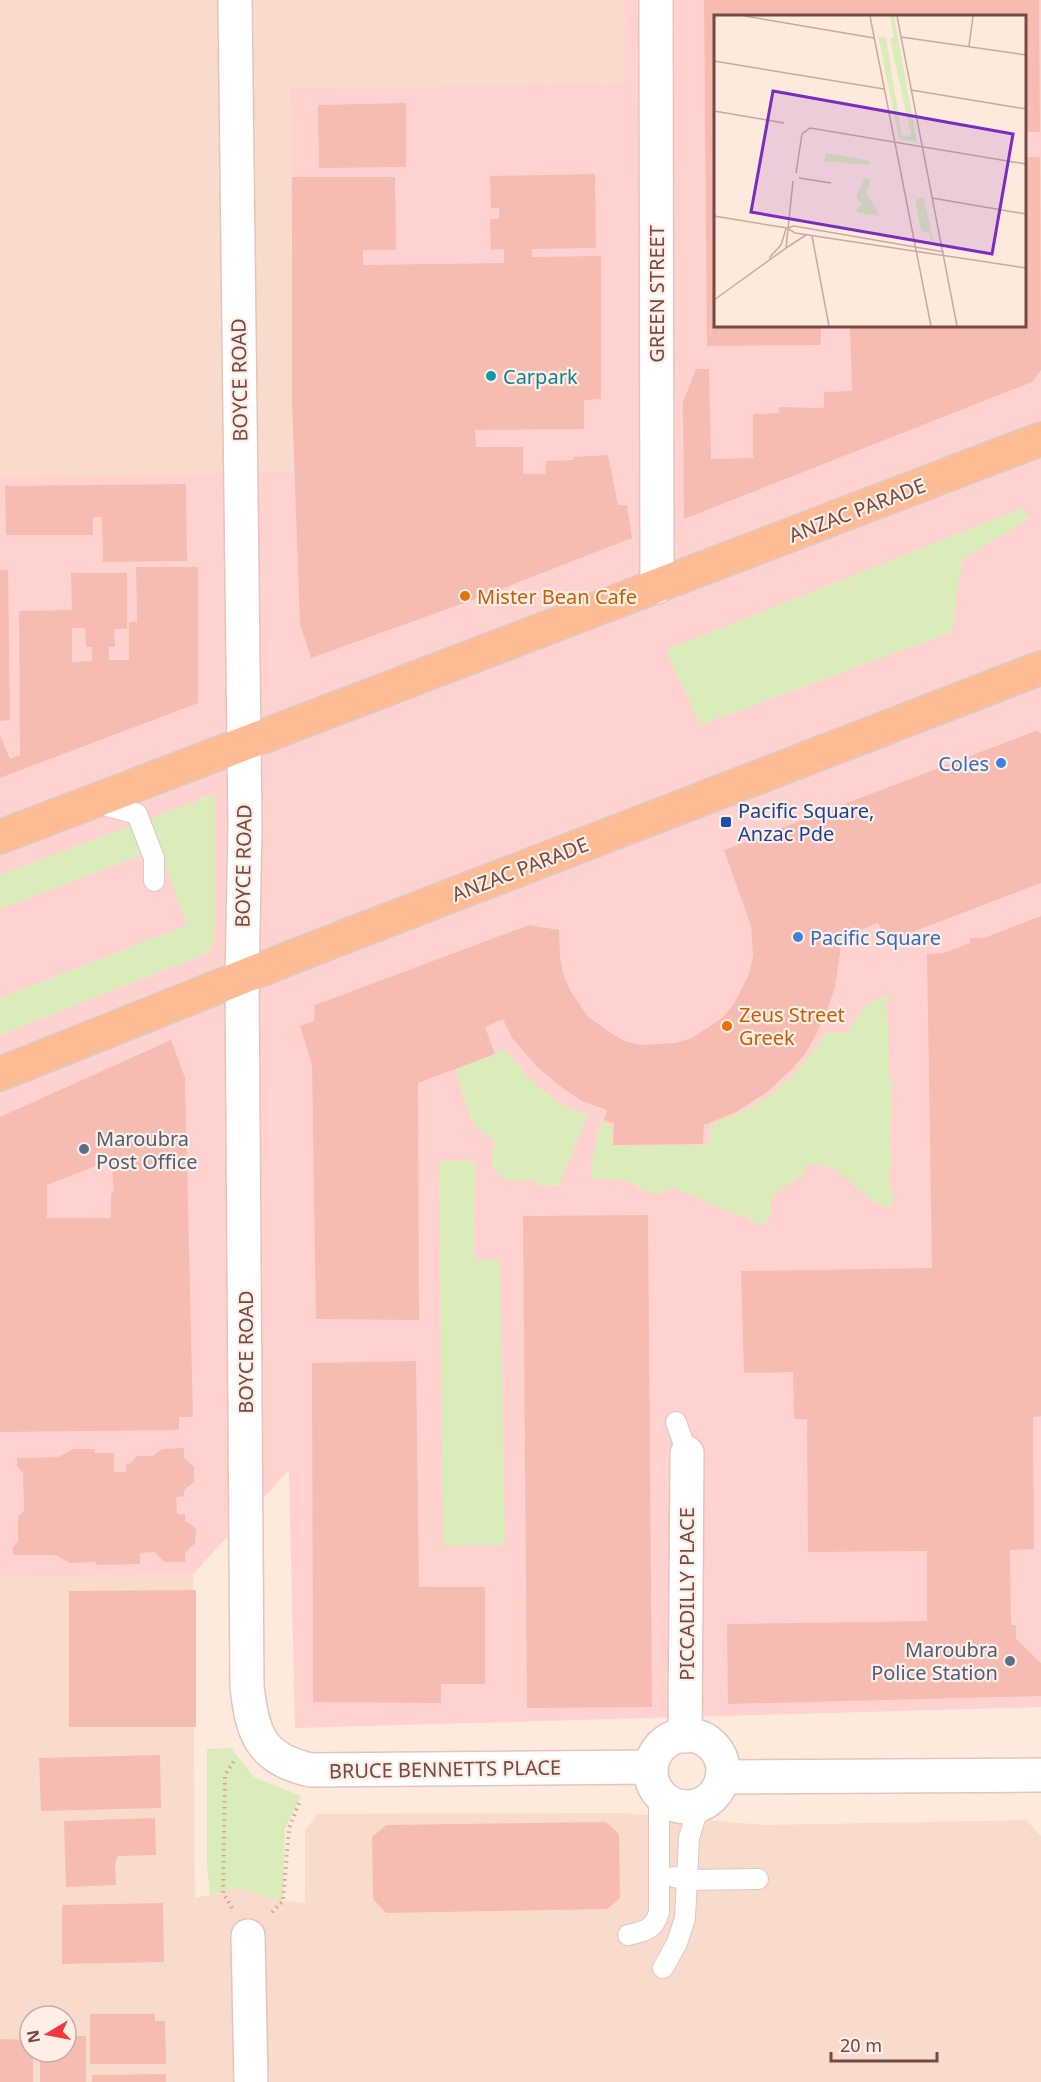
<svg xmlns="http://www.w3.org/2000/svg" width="1041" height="2082" font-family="'Noto Sans',sans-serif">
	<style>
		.residential { fill: #f8dbcd; fill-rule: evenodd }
		.commercial { fill: #ffd2d0; fill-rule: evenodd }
		.green { fill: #dbecbb }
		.building { fill: #f6bcb2; fill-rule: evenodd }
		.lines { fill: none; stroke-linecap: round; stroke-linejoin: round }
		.service-casing { stroke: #e4c4bb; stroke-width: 22 }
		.minor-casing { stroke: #e4c4bb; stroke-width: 36 }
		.primary-casing { stroke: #d8cccb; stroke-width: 36 }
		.path { stroke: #da9f96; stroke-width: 4; stroke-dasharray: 1.5 4.5; stroke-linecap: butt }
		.service { stroke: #fff; stroke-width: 20 }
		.minor { stroke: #fff; stroke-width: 33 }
		.primary { stroke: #ffbb93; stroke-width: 33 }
		.culture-dot { fill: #0f9aa8; stroke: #ffeee5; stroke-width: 2 }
		.food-dot { fill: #e8710a; stroke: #ffeee5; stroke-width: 2 }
		.shop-dot { fill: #3f7fe0; stroke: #ffeee5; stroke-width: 2 }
		.transit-dot { fill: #1a4fb4; stroke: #ffeee5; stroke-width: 2 }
		.service-dot { fill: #5c6f8a; stroke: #ffeee5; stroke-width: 2 }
		.labels { text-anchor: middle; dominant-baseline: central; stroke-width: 4.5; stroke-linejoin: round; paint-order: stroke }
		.street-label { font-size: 20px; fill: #754944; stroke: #ffeee5 }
		.culture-label { font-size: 20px; fill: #0d838f; stroke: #ffeee5; text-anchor: start }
		.food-label { font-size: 20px; fill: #c56008; stroke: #ffeee5; text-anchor: start }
		.shop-label { font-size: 20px; fill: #366cbe; stroke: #ffeee5; text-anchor: end }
		.transit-label { font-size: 20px; fill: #164399; stroke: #ffeee5; text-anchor: start }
		.service-label { font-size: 20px; fill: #4e5e75; stroke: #ffeee5; text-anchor: start }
		.inset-road { fill: none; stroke: #c7a9a0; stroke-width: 1.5 }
		.view { fill: #7b2cbf; fill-opacity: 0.15; stroke: #7b2cbf; stroke-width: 3 }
		.inset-edge { fill: none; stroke: #754944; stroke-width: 3 }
	</style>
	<rect width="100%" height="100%" fill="#fee9dd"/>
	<path class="residential" d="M0 0H624V84L290 88 294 473 0 478Z
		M193 1574 195 1898 238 1888 283 1901 305 1903V1830L318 1814 622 1813 765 1825 1026 1820 1041 1836V2082H0V1577ZM30 2016H66V2052H30Z"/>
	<path class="commercial" d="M624 0H1041V1707L295 1728 289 1470 193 1574 0 1577V478L294 472 290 88 624 84ZM716 16H1024V326H716Z"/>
	<path class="green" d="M1022 508 1028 519 962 560 952 632 700 725 666 650Z
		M215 794V937L210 952 0 1035V998L187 925 159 848 0 909V875Z
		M890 996V1001H886L887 1016H888L889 1074 893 1086 890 1097 893 1114 890 1122 891 1169H889V1188L893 1189 892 1208C882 1205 873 1202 866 1196 841 1176 842 1164 804 1165L805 1178 802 1177 781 1188 770 1203C772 1212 770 1218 765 1225L756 1224 748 1217 736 1215 673 1187C649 1203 644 1184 621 1180 611 1178 602 1181 592 1179L591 1163 601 1122 612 1125 613 1146 706 1145 710 1142V1126C721 1118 735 1116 747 1109 781 1092 806 1063 826 1033H848C854 1016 871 997 890 996Z
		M505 1049C527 1077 552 1105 588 1115L559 1185C555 1185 549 1187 545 1186 539 1185 534 1180 527 1180 522 1180 518 1182 513 1181 492 1178 488 1158 496 1141L483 1134 470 1119 456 1070Z
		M439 1161H475L474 1259 500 1261 505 1545 453 1546 443 1544Z
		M231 1748 254 1777 301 1796 285 1828 283 1901 238 1888 210 1895 207 1866V1749Z"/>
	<path class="building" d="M704 0H1039L1040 132H1024V16H716V326H821V345L707 346Z
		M406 103V167L319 168 318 105Z
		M1024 157H1040L1041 370 1032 382 684 519 683 402 696 369H709L711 459 753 458V414L779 413V407L824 408V392L852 391 850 326H1024Z
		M595 174 596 248 532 249V257L601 256V399L584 400V429L475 430 476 447H523V474H545L546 461 573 460 574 457 608 455 618 505H627L632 538 478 598 311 658 300 624 292 403V177H395L396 250H363V265L504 263V249L491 250 490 219H499V208H491L490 176Z
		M186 484 187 561 103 562 102 517H93V535H6L5 486Z
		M136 567H198V703L0 778V735L10 759 20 755 19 611 72 610 71 573H127V629H114L115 647H109V660H129V622H137ZM72 628H85L86 647H92V661L72 662Z
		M0 570H8L10 720 0 721Z
		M1038 730 1041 734V883L892 940 883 935 878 923 840 938V953L835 987 824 1020 805 1054 792 1069 767 1092 736 1112 704 1125 703 1144 613 1145 614 1123 604 1120 607 1110 584 1102 565 1090 537 1067 512 1038 503 1019 485 1027 495 1054 418 1083 419 1320 316 1319 312 1065 300 1026 314 1021 315 1005 529 925 559 930 560 956 563 973 570 990 588 1017 614 1035 627 1042 642 1045 675 1043 692 1038 722 1018 734 1004 750 972 753 955 751 926 724 850Z
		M1041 916V1416L1033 1417 1034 1549 1010 1550 1011 1625H1016V1639L1041 1663V1696L728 1704 727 1624 927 1621V1551L808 1552 807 1419H794L793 1372 744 1373 741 1271 932 1268 927 954 944 953 970 943V938H984Z
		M171 1040 185 1078 193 1417H179V1430L0 1432V1117ZM116 1158 112 1169 114 1191 111 1194V1218H47V1185Z
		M648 1215 652 1707 527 1708 523 1216Z
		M416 1361 419 1587H485V1684H441V1703L313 1702 312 1363Z
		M184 1448V1458L194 1467V1482L184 1490V1496L176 1497 177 1514H185V1521L196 1528 195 1543 185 1553V1562H164L155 1552 140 1553V1564L96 1565V1562L70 1563 55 1555H13V1547L18 1541V1516L24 1511 23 1473 17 1466V1458L58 1457 73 1449H95V1453H114V1472H126V1464L131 1463 137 1456H153L162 1449Z
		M196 1590V1727H69V1591Z
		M160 1755 161 1808 41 1811 39 1758Z
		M155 1818 156 1855 118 1856 115 1864 116 1885 66 1887 64 1821Z
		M606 1822 619 1834 620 1898 607 1909 386 1913 373 1899 372 1837 386 1825Z
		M163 1903 164 1962 62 1964V1905Z
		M90 2014H155V2021H165L166 2064H90Z
		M66 2030H73V2036H86V2082H40V2052H66Z
		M0 2039 30 2040V2052H33V2082H0Z
		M166 2074V2082H92V2075Z"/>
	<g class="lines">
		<defs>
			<path id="service" d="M94 802 137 814 154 858V881
				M676 1422 687 1453
				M674 1877 687 1880 758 1879
				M628 1935C645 1931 654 1930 659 1912V1794
				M663 1968 677 1943 685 1918 689 1838 699 1805"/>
			<path id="minor" d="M235 0 245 826 242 978 247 1686C252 1733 260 1759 311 1770L651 1767
				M656 0 657 587
				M651 1771a36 36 0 1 1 72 0a36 36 0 1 1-72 0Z
				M685 1736 687 1453
				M722 1777 1041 1775
				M248 1936 251 2082"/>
			<path id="primary" d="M0 837 1041 439
				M0 1074 305 952 1041 668"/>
		</defs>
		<use href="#service" class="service-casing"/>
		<use href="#minor" class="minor-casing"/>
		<use href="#primary" class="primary-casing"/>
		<path class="path" d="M232 1908 223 1893 225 1775 234 1761
			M272 1912 283 1901 289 1828 299 1803"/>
		<use href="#service" class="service"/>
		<use href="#minor" class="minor"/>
		<use href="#primary" class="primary"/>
	</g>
	<circle class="culture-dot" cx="491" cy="376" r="6"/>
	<g class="food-dot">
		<circle cx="465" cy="596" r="6"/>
		<circle cx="727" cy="1026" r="6"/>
	</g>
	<g class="shop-dot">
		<circle cx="1001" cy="763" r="6"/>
		<circle cx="798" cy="937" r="6"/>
	</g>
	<rect class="transit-dot" x="720" y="816" width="12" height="12" rx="3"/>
	<g class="service-dot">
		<circle cx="84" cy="1149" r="6"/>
		<circle cx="1010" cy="1661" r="6"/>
	</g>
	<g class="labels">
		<g class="street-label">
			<text transform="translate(656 294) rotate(-90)">GREEN STREET</text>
			<text transform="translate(239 380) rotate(-91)">BOYCE ROAD</text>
			<text transform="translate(857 510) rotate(-21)">ANZAC PARADE</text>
			<text transform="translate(243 866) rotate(-89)">BOYCE ROAD</text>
			<text transform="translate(520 869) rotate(-21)">ANZAC PARADE</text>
			<text transform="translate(245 1352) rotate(-90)">BOYCE ROAD</text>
			<text transform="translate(686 1594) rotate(-90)">PICCADILLY PLACE</text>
			<text transform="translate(445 1769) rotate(-1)">BRUCE BENNETTS PLACE</text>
		</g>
		<g class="culture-label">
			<text x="503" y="376">Carpark</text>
		</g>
		<g class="food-label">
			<text x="477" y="596">Mister Bean Cafe</text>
			<text x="739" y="1014">Zeus Street<tspan x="739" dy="23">Greek</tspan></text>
		</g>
		<g class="shop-label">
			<text x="989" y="763">Coles</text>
			<text x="810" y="937" text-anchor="start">Pacific Square</text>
		</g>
		<g class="transit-label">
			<text x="738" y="810">Pacific Square,<tspan x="738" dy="23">Anzac Pde</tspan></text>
		</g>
		<g class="service-label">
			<text x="96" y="1138">Maroubra<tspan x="96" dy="23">Post Office</tspan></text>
			<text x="998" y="1649" text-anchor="end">Maroubra<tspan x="998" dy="23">Police Station</tspan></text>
		</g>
	</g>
	<g transform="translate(714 15)">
		<rect width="312" height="312" fill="#fee9dd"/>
		<path d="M176 1H180L203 127 185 124 164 21 172 23 188 121 197 120 176 24 180 22ZM112 138 156 146 155 150 110 146ZM151 163 157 165 152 177 166 201 141 197 148 189 142 182ZM210 182 219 226 218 227 215 218 207 216 201 185Z" fill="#dbecbb"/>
		<path class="inset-road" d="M31 1 160 23M156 1 217 311M183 1 243 311M187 22 312 40M255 31 259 1M0 46 170 74M197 75 312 94M0 96 70 108M82 158 88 119 96 113 312 149M85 163 117 168M218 183 312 199M0 201 73 213 81 218 312 253M73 213 80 211 230 237M98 221 115 311M72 233 92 220M55 243 67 230 72 214M0 285 72 233 79 166"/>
		<path class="view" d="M59 76 299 119 278 239 37 197Z"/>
		<rect width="312" height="312" class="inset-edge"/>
	</g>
	<g transform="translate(48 2034) rotate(260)"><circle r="28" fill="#ffeee5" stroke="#c8aca5" stroke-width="1.5"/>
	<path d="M0-4.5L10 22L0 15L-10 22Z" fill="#f3373c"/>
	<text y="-9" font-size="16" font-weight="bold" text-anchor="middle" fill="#754944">N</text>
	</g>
	<path d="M831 2052v9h106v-9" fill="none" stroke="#754944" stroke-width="3"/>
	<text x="840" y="2052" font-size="18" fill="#754944" stroke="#ffeee5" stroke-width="4.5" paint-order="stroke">20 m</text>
</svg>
